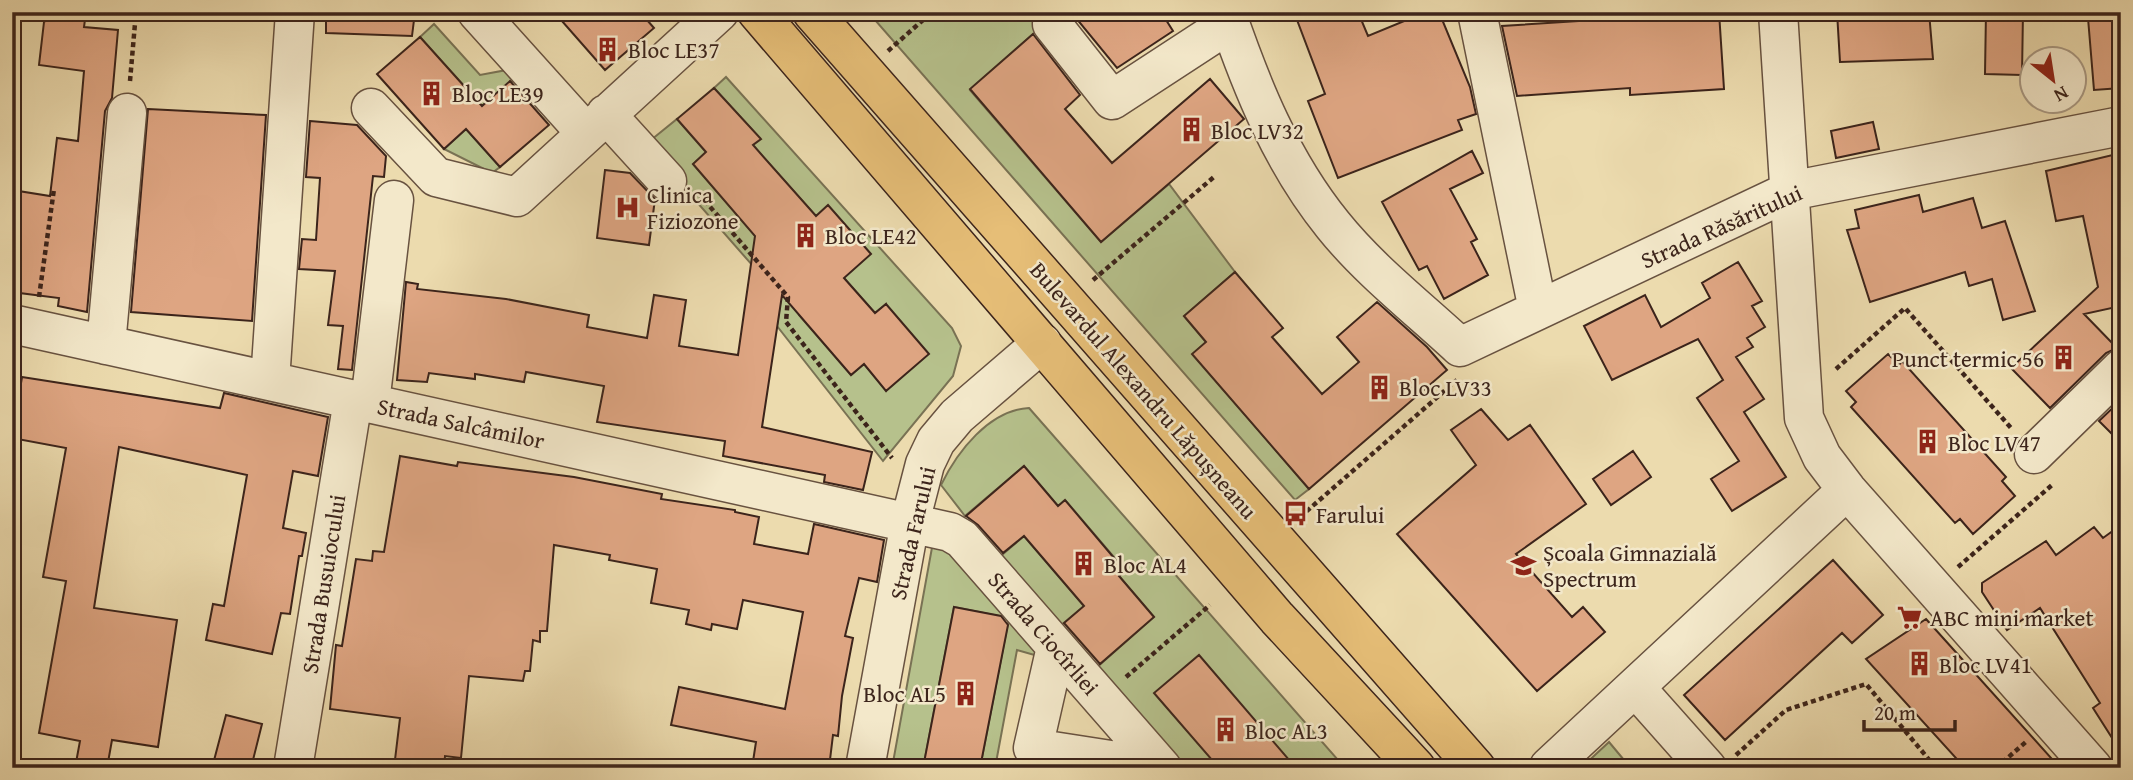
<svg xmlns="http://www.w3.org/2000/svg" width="2133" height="780" font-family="'Gentium Book Plus',serif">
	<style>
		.green { fill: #b6c18c; stroke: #797254; stroke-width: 2 }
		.building { fill: #dea582; stroke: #3c241b; stroke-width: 2 }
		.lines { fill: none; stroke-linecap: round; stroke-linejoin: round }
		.minor-casing { stroke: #685240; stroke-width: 41 }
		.major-casing { stroke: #3c241b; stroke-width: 41 }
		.path { stroke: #3c241b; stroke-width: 4.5; stroke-dasharray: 5 3.5; stroke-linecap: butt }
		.minor { stroke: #f3e8ca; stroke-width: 38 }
		.major { stroke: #e6be77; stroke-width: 38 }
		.labels { text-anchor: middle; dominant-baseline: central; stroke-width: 5; stroke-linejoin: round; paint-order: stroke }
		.poi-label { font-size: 23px; fill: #3c241b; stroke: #f3e8ca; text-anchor: start }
		.street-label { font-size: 23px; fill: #3c241b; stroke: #f3e8ca }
	</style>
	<rect width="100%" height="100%" fill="#ecdbae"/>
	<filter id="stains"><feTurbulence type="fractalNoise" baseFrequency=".00286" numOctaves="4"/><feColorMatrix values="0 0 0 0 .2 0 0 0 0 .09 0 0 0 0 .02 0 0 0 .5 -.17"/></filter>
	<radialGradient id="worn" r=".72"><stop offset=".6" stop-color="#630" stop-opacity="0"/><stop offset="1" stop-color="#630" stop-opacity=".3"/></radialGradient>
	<path class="green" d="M868 12H1029L1040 28 970 90 1101 242 1169 184 1235 272 1184 316 1206 342 1193 354 1309 489 1295 500Z
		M434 24 480 75 512 69 514 80 482 106 420 37Z
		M726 77 952 328 961 346 953 376 883 461 777 326 781 298 646 144 677 119 706 152 693 164 790 275 799 315 851 375 864 364 886 390V304L875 313 844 278 816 216 753 145 760 138 714 88Z
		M466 129 500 167 492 173 444 149Z
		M1029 408 1345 768H1186L1120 691 1113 696 995 561 1024 536 1084 606 1060 626 1096 668 1154 617 1119 576 1125 570 1066 501 1058 506 1024 466 965 516 941 485C957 452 989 410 1029 408Z
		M933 542 956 547 1041 645 1038 656 1017 650 995 768H980L1009 618 954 607 923 768H892Z
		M1609 742 1624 760 1615 768H1581Z"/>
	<path class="building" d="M61 12H86L84 27 118 30 112 98 105 111 87 312 58 306 59 298 12 292V190L50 196 57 138 78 141 84 71 39 65 44 22Z
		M326 12H415L412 36 326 33Z
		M554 12H640L654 28 605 70Z
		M1071 12H1161L1173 31 1117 68Z
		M1294 12H1358L1368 36 1426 12H1439L1470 87 1476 114 1458 120 1462 130 1338 178 1308 101 1325 94Z
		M1625 12H1719L1724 89 1630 95V88L1517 96 1502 26 1625 18Z
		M1837 12H1929L1933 59 1840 62Z
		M1986 12H2023L2022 75 1985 74Z
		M2121 15V88L2094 90 2088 18Z
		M1033 34 1080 95 1065 109 1112 163 1210 79 1244 119 1101 242 970 89Z
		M420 37 482 106 510 81 549 125 500 167 466 129 444 149 377 74Z
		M714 88 761 139 753 145 816 216 828 205 871 254 844 278 875 313 886 304 929 354 886 391 864 364 851 375 782 295 762 427 872 452 863 490 824 482 825 475 723 456 725 441 597 422 604 386 526 372 524 382 475 374V379L429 373 427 382 397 380 406 282 418 284 417 289 506 299 589 315 587 327 647 338 654 295 686 300 679 346 738 355 755 236 693 164 706 152 677 119Z
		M148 109 266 115 252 321 131 312Z
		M310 121 357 125 386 156 384 177 373 176 352 370 338 369 343 326 328 325 335 271 299 269 302 239 316 240 320 178 306 177Z
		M1873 122 1879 149 1836 158 1831 131Z
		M1472 151 1483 173 1450 189 1477 239 1471 242 1488 275 1444 299 1427 266 1419 270 1382 202Z
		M2121 153V306L2084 314 2117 348 2106 353 2050 408 2011 368 2098 287 2083 216 2056 221 2046 171Z
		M605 170 630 173 655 199 649 245 597 238Z
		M1919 195 1923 212 1973 198 1982 228 2005 221 2035 311 2003 320 1992 279 1969 286 1965 272 1870 302 1847 230 1859 228 1855 210Z
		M1738 262 1762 301 1752 306 1765 327 1747 338 1753 347 1736 357 1764 399 1744 412 1786 477 1732 511 1711 479 1739 461 1697 398 1723 380 1698 339 1612 380 1584 326 1645 295 1661 327 1710 298 1702 283Z
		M1235 272 1283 328 1272 337 1322 394 1359 362 1337 337 1377 302 1427 347 1447 370 1309 489 1192 354 1206 342 1184 316Z
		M1888 354 1899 365 1902 361 2006 477 2002 481 2015 496 1973 534 1960 519 1955 523 1851 407 1856 402 1846 391Z
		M22 377 220 408 224 393 328 417 318 476 293 471 283 528 306 533 302 556H299L290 614 281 613 272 654 206 640 213 604 224 606 247 475 119 447 94 608 177 620 158 747 112 740 107 768H75L80 741 39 733 66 581 43 577 66 448 12 438Z
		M2121 400V443L2099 421Z
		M1481 409 1508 440 1530 425 1586 504 1516 554 1572 617 1583 607 1605 632 1537 691 1397 534 1476 465 1451 430Z
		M1633 451 1651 477 1611 505 1593 479Z
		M400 456 457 466 458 462 574 477 662 494 661 499 735 510V512L759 517 754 544 808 554 814 524 884 540 877 582 859 578 845 636 853 638 842 696 838 736 833 735 829 768H752L756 742 671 725 679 687 785 709 803 612 743 600 737 629 712 624 711 630 686 624 689 610 651 603 657 569 609 560 610 555 554 545 547 631H540V642L533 640 530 671H525L523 681 469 676 461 758 445 756 444 768H394L400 718 330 709 336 645 342 646 356 559 372 561 373 551 384 552Z
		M1024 466 1058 506 1065 500 1125 571 1119 576 1154 617 1100 664 1064 623 1084 606 1024 536 1003 553 978 525 966 516Z
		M2121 525V752L2093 708 2100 703 2040 608 2007 630 1982 592V583L2046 541 2056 555 2094 527 2103 538Z
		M1833 560 1883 615 1852 643 1842 633 1725 740 1684 695Z
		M954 607 1001 616 1008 625 980 768H923Z
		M1926 619 2060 768H1965L1866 659Z
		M1199 655 1296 768H1219L1154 693Z
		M226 715 262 724 251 768H212Z"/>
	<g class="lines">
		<defs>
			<path id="minor" d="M477 12 586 133
				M1226 12C1252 88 1282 162 1333 225 1369 270 1418 308 1460 347L1790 191 2121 126
				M1477 12 1538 310
				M1778 12 1804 418 1822 457 1847 490 2093 768
				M1052 24 1112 100 1230 23
				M371 108 436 177 517 197 719 12
				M606 114 667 181
				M12 324 950 532 962 539 1162 768
				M106 345 127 113
				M270 381 295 12
				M370 403 394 200
				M2034 454 2121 369
				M1056 647 1033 748 1162 768
				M1549 767 1635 687
				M293 768 353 400
				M865 768 910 522 925 464 936 441 957 416 1042 343
				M1707 768 1635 687 1847 490"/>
			<path id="major" d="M757 12 1277 618 1416 768
				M812 12 1476 768"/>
		</defs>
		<use href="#minor" class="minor-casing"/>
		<use href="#major" class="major-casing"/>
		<path class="path" d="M888 51 932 12
			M130 81 136 12
			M699 194 788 297 786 322 892 458
			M1093 280 1214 177
			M39 297 54 189
			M1836 369 1905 308 2012 429
			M1300 517 1457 380
			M1958 567 2052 485
			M1126 677 1210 605
			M1736 755 1786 710 1866 684 1936 768
			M1996 768 2027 741"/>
		<use href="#minor" class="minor"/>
		<use href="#major" class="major"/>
	</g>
	<defs>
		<symbol id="building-bare" viewBox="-9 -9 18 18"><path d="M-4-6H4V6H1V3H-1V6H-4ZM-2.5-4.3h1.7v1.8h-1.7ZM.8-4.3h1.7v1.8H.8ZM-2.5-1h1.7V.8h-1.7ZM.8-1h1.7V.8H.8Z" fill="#8f2418" stroke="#f3e8ca" stroke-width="2.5" paint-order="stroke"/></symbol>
		<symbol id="hospital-bare" viewBox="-9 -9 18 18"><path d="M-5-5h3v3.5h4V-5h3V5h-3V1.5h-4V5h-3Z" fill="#8f2418" stroke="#f3e8ca" stroke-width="2.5" paint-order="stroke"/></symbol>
		<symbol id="bus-bare" viewBox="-9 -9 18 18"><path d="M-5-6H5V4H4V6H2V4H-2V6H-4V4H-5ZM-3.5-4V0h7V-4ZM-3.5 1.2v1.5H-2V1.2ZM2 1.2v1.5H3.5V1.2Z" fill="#8f2418" stroke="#f3e8ca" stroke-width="2.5" paint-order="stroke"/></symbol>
		<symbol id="school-bare" viewBox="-9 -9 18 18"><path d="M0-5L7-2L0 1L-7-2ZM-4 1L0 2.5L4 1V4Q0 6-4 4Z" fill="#8f2418" stroke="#f3e8ca" stroke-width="2.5" paint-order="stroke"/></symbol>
		<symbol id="supermarket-bare" viewBox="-9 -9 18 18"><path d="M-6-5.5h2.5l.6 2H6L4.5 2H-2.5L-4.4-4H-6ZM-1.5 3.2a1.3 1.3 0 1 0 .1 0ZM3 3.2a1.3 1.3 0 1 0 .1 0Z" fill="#8f2418" stroke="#f3e8ca" stroke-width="2.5" paint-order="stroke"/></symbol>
	</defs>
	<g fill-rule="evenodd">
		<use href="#building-bare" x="590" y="32" width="35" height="35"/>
		<use href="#building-bare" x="414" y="76" width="35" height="35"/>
		<use href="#building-bare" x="1174" y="112" width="35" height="35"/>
		<use href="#hospital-bare" x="610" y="190" width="35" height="35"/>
		<use href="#building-bare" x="788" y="218" width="35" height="35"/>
		<use href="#building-bare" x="2046" y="340" width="35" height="35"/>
		<use href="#building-bare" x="1362" y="370" width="35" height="35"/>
		<use href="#building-bare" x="1910" y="424" width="35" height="35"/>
		<use href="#bus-bare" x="1278" y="496" width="35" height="35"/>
		<use href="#building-bare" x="1066" y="546" width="35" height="35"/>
		<use href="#school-bare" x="1506" y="548" width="35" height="35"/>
		<use href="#supermarket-bare" x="1892" y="600" width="35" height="35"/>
		<use href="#building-bare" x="1902" y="646" width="35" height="35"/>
		<use href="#building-bare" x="948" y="676" width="35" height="35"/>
		<use href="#building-bare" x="1208" y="712" width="35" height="35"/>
	</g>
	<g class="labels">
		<g class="poi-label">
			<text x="628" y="49">Bloc LE37</text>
			<text x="452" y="93">Bloc LE39</text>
			<text x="1211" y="130">Bloc LV32</text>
			<text x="647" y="194">Clinica<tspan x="647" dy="26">Fiziozone</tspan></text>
			<text x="825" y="235">Bloc LE42</text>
			<text x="2044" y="358" text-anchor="end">Punct termic 56</text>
			<text x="1399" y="387">Bloc LV33</text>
			<text x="1948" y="442">Bloc LV47</text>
			<text x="1316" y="514">Farului</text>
			<text x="1543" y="552">Școala Gimnazială<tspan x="1543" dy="26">Spectrum</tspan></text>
			<text x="1104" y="564">Bloc AL4</text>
			<text x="1930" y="617">ABC mini market</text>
			<text x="1939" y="664">Bloc LV41</text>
			<text x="946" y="693" text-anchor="end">Bloc AL5</text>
			<text x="1245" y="730">Bloc AL3</text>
		</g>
		<g class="street-label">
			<text transform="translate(1721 226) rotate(-24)">Strada Răsăritului</text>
			<text transform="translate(1144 390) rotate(49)">Bulevardul Alexandru Lăpușneanu</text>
			<text transform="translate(461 423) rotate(12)">Strada Salcâmilor</text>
			<text transform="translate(912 533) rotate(-77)">Strada Farului</text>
			<text transform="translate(323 584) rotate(-81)">Strada Busuiocului</text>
			<text transform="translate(1044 633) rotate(49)">Strada Ciocîrliei</text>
		</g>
	</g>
	<rect width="2133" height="780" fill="none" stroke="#ecdbae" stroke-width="42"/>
	<rect x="14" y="14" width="2105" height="752" fill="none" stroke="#3c241b" stroke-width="3.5"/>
	<rect x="21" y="21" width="2091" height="738" fill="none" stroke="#3c241b" stroke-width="2"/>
	<g transform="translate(2053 80) rotate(150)"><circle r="33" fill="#f3e8ca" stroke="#aa9a84" stroke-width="2"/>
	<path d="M0-5L12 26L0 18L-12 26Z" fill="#8f2418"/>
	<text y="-10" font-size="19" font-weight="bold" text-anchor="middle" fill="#3c241b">N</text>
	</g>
	<path d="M1864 720v10h91v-10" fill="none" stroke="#3c241b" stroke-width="3.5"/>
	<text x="1874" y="720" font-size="21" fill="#3c241b" stroke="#f3e8ca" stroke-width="5" paint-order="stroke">20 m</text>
	<rect width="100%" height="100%" filter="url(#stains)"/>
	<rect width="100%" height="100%" fill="url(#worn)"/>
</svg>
